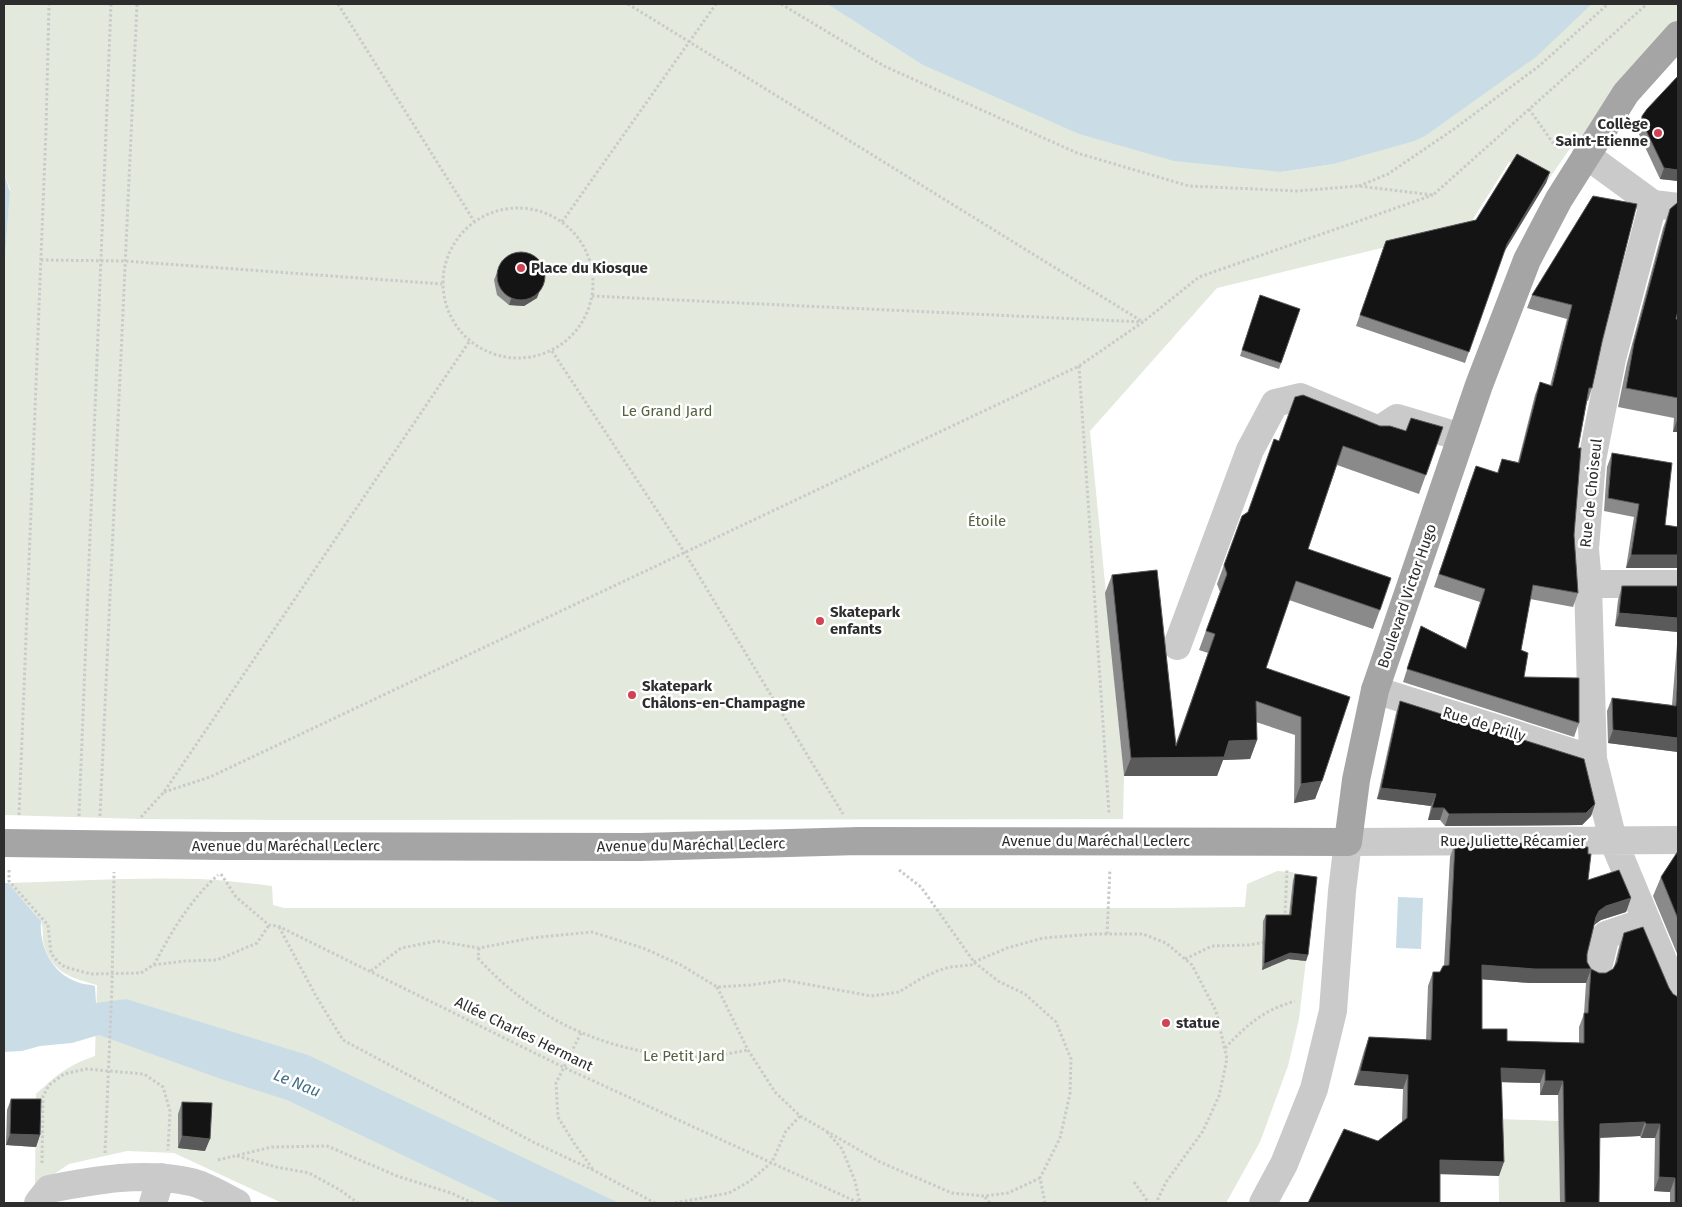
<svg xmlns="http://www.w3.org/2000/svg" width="1682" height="1207" font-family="'Fira Sans',sans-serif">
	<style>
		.green { fill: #e3e9dc }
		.water { fill: #cadde7 }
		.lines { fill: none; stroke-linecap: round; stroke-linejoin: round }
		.path { stroke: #cacaca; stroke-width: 3; stroke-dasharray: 2.5 2.5; stroke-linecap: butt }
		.minor { stroke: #cacaca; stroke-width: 28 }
		.major { stroke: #a5a5a5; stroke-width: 28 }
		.wall { fill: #8a8a8a }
		.shaded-wall { fill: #5a5a5a }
		.building { fill: #141414; stroke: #5a5a5a }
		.poi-dot { fill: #d14252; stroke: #fff; stroke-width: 2 }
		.labels { text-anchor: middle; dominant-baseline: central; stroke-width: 5; stroke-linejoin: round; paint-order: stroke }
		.poi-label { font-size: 15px; font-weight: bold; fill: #2d2d2d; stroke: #fff; text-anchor: start }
		.park-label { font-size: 15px; fill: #51633f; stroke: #fff }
		.street-label { font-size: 15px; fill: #2d2d2d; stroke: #fff }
		.water-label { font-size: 16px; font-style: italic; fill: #446f85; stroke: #fff }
	</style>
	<rect width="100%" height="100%" fill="#fff"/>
	<path class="green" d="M4 4H827L921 64 1281 172 1334 164 1375 152 1565 29 1592 4H1678V36L1626 93 1569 150 1546 183 1509 162 1468 227 1217 288 1090 431 1124 776 1123 819 285 820 139 819 4 815V269L10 189 4 173Z
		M1277 871 1292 872 1315 884 1299 1019 1288 1066 1260 1142 1226 1203H282L174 1153 127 1151 69 1164 35 1187 36 1094C57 1075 68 1065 95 1056L97 985C72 978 52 973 44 945 42 938 44 929 41 922 38 915 14 891 8 883 71 881 135 877 199 879 223 880 248 883 272 886L273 905 284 908H1167L1245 907 1247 884Z
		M1498 1119 1559 1121 1560 1203H1499Z"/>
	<path class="water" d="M827 4H1592L1536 57 1425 136 1414 141 1334 164 1281 172 1174 161 1079 134 921 64Z
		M4 173 10 192 4 270Z
		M4 883H8L41 921C39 948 53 975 80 983 85 985 90 984 95 986L96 1003 126 999 308 1055 619 1203H503L287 1100 221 1079 99 1035 72 1043 40 1046 22 1051 4 1052Z
		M1398 897 1423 898 1421 949 1396 948Z"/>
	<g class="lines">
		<path class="path" d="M338 4 474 221
			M628 4 1143 322
			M781 4 884 66 1077 153 1189 186 1297 191 1358 186 1433 195 1647 4
			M1529 109 1558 150
			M1359 186 1388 174 1454 129 1539 66 1608 4
			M443 283a75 75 0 1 1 150 0a75 75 0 1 1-150 0Z
			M562 222 716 4
			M41 260 125 261 442 284
			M592 296 1143 322
			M552 351 685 553 843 814
			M1079 366 1109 813
			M164 792 210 777 1079 366 1143 322 1199 277 1433 195
			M19 815 46 130 49 4
			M79 816 111 4
			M100 816 137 4
			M141 817 164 792 469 342
			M9 870V881L48 925 51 953 58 962 65 967 91 974 141 973 153 965 185 961 217 960 257 943 269 925
			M899 870 921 887 974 962 998 981 1025 994 1056 1022 1071 1059 1070 1094 1060 1138 1040 1178 1045 1203
			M221 874 236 897 269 925 278 926 563 1067 859 1203
			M1285 918 1287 869
			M279 927 316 996 343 1040 533 1142 595 1171 655 1203
			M1107 934 1110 869
			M479 948 478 958C534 1021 610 1054 694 1057 712 1058 731 1053 748 1050
			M1185 959 1212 946 1249 945 1266 942
			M154 965C171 932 190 900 218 875
			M371 971 401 948 437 941 479 948 532 938 592 932 643 948 681 965 717 987 751 985 784 980 871 996 899 992 922 978 937 971 950 967 971 965 974 962 1007 948 1043 938 1094 934H1143L1166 943 1192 965 1216 1011 1227 1059 1219 1096 1203 1131 1166 1182 1156 1203
			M717 987 748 1050 775 1092 800 1116 880 1162 952 1193 984 1196 1008 1193 1040 1178
			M581 1033 556 1083 558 1117 574 1143 594 1171
			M1225 1048C1248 1024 1262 1011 1295 1001
			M827 1132 842 1149 855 1181 860 1203
			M105 1153 112 986 114 872
			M237 1156 276 1167 309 1173 340 1190 358 1203
			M218 1160 272 1147 327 1146 397 1176 451 1193 473 1203
			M42 1163 43 1096 49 1085 64 1074 86 1069 144 1074 163 1087 170 1111 168 1150
			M1134 1182 1149 1203
			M985 1197 990 1203
			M675 1203 729 1193 750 1181 772 1162 786 1131 800 1116"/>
		<path class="minor" d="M1586 155 1653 204 1678 207
			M1653 204 1612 359 1592 460 1585 549 1588 584 1593 759 1613 840 1678 996
			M1588 584H1678
			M1177 646 1250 450 1275 403 1300 397 1379 430 1397 418 1461 437
			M1375 690 1593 759
			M1597 972 1606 935 1647 921
			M38 1203 49 1189C96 1180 144 1171 191 1182 206 1185 224 1197 237 1203
			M153 1203 161 1177
			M1263 1203 1284 1164 1314 1089 1333 1011 1342 891 1348 842 1678 840"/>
		<path class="major" d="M4 843 225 846 640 847 859 841 1348 842 1356 780 1375 690 1479 385 1527 260 1559 199 1626 93 1678 35"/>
	</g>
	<path class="wall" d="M1678 76V181L1660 179 1638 132V126L1642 116Z
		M1550 172 1546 183 1503 254 1465 363 1356 326 1386 241 1476 220Z
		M1593 196 1602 342 1592 388 1588 401H1587L1578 448 1574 535 1578 593 1573 607 1530 599 1521 650 1524 677 1579 723 1574 737 1403 682 1421 626 1466 648 1480 602 1434 587 1471 479 1497 473 1502 459 1518 462 1535 395 1540 382 1550 386 1567 319 1527 308 1532 295Z
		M1670 209 1676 319H1678V432H1673L1674 418 1618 407 1627 363 1663 228Z
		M502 260 537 298 524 306 509 305 497 295 494 280Z
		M1260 295 1300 309 1279 369 1240 356Z
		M1380 426 1406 431 1443 427 1419 494 1337 465 1308 549 1380 610 1373 629 1289 600 1266 668 1350 697 1315 799 1294 803 1295 735 1256 722 1257 740 1250 759 1223 760 1217 776H1124L1105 593 1112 575 1175 746 1208 653 1199 650 1220 592 1217 584 1242 516 1248 512 1279 441Z
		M1612 453 1665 525 1678 527V568H1626L1634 517 1604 511 1607 467Z
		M1622 586H1678V752L1608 743 1607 711 1612 698 1672 705 1678 632 1615 626 1618 600Z
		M1400 701 1595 804 1591 816 1582 825 1445 826 1440 820H1428L1431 806 1377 799 1396 713Z
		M1455 843 1555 846 1588 880 1631 898 1626 912 1601 920 1594 925 1587 954V962L1591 969 1586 983H1530L1482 979V1029L1507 1041 1579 1043V1027L1584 1014 1586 983 1591 969 1599 973H1606L1613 969 1614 967 1619 947 1624 933 1673 994 1678 1203H1670V1192L1654 1191 1655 1138H1641L1640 1136 1599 1138V1203H1560L1558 1095H1540V1083L1502 1082 1499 1176 1378 1141 1402 1122 1403 1089 1354 1085 1364 1051 1369 1037 1426 1040 1428 986 1433 972H1440L1444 966 1450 857Z
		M1678 851V956L1653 896 1661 877Z
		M1295 874 1308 955 1306 961 1288 959 1262 970 1263 921 1266 915H1289L1293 880Z
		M11 1099 40 1135 36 1147 6 1145 7 1110Z
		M182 1102 205 1151 178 1148V1114Z"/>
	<path class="shaded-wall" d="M1664 168 1678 170V181L1660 179Z
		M1550 172 1546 183 1502 255 1507 244Z
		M545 278 537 298 524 306 509 305 511 299Z
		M1678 417V432H1673Z
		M1631 555H1678V568H1626Z
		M1619 613 1678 618V632L1615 626Z
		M1613 730 1678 738V752L1608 743Z
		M1257 740 1250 759 1223 760 1217 776H1124L1131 758 1229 741Z
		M1322 781 1315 799 1294 803 1301 784Z
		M1381 788 1436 794 1431 806 1377 799Z
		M1595 804 1591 816 1582 825 1445 826 1449 814Z
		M1432 808H1444L1440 820H1428Z
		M1631 898 1626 912 1601 920 1594 925 1596 917 1599 911 1606 906Z
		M1290 953 1308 955 1306 961 1288 959 1262 970 1264 964Z
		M1482 965 1591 969 1586 983H1530L1477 979Z
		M1501 1068 1545 1070 1540 1083 1496 1082Z
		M1360 1071 1408 1075 1403 1089 1354 1085Z
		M1545 1081H1563L1558 1095H1540Z
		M1645 1122 1640 1136 1594 1138 1600 1124Z
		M1646 1124H1660L1655 1138H1641Z
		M10 1134 40 1135 36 1147 6 1145Z
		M182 1136 210 1139 205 1151 178 1148Z
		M1440 1160 1504 1162 1499 1176 1435 1174Z
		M1659 1177 1675 1178 1670 1192 1654 1191Z"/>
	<path class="building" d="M1678 76V170L1664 168 1642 122V116L1647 109Z
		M1517 154 1550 172 1507 244 1469 352 1360 315 1386 241 1476 220Z
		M1593 196 1637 204 1602 342 1592 388H1589L1578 448H1581L1574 535 1578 593 1533 585 1521 650 1528 653 1524 677 1579 678V723L1407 669 1421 626 1466 649 1485 589 1439 574 1476 466 1498 473 1502 459 1519 463 1540 382 1552 386 1572 305 1532 295Z
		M1677 203 1678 204V311L1676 319H1678V398L1626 388 1634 343 1670 209Z
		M497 276a24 24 0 1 1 48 0a24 24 0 1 1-48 0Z
		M1260 295 1300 309 1281 363 1242 350Z
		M1303 395 1380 426H1390L1406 431 1411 418 1443 427 1426 475 1343 446 1308 549 1391 578 1380 610 1296 581 1266 668 1350 697 1322 781 1301 784V717L1256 701 1257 740 1229 741 1224 757 1131 758 1112 575 1157 570 1176 746 1215 634 1206 631 1227 574 1224 565 1242 516 1248 512 1274 439 1279 441 1295 397Z
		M1612 453 1672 463 1665 525 1678 527V555H1631L1639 504 1608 498Z
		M1622 586H1678V618L1619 613Z
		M1678 675V738L1613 730 1612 698 1676 706Z
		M1400 701 1584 759 1595 804 1586 813 1449 814 1444 808H1432L1436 794 1381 788Z
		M1455 843H1557L1553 846 1588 847V854H1591L1588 880 1619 870 1631 898 1606 906 1599 911 1596 917 1587 954V962L1591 969H1535L1482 965V1029H1507V1041L1584 1043V1013H1588L1591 969 1599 973H1606L1613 969 1617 962 1624 933 1643 927 1669 988 1673 994 1678 997V1203H1675V1178L1659 1177 1660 1124H1646L1645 1122 1600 1124 1599 1203H1565L1563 1081H1545V1070L1501 1068 1504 1162 1440 1160V1203H1308L1344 1129 1378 1141 1407 1118 1408 1075 1360 1071 1369 1037 1431 1040 1433 972H1440L1443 966 1449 965Z
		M1678 851V919L1661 877Z
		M1295 874 1317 877 1308 955 1290 953 1264 964 1266 915H1291Z
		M11 1099H41L40 1135 10 1134Z
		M182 1102 212 1103 210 1139 182 1136Z"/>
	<g class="poi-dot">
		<circle cx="1658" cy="133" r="5"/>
		<circle cx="521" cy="268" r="5"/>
		<circle cx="820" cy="621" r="5"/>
		<circle cx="632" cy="695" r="5"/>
		<circle cx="1166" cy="1023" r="5"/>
	</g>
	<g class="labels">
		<g class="poi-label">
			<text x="1648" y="124" text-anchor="end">Collège<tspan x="1648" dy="17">Saint-Etienne</tspan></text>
			<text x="531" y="268">Place du Kiosque</text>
			<text x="830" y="612">Skatepark<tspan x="830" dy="17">enfants</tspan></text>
			<text x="642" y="686">Skatepark<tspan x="642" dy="17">Châlons-en-Champagne</tspan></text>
			<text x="1176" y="1023">statue</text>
		</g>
		<g class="park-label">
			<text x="667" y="411">Le Grand Jard</text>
			<text x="987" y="521">Étoile</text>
			<text x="684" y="1056">Le Petit Jard</text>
		</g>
		<g class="street-label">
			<text transform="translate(1591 493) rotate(-84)">Rue de Choiseul</text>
			<text transform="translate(1407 596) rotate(-71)">Boulevard Victor Hugo</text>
			<text transform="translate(1484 724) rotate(17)">Rue de Prilly</text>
			<text x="1096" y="841">Avenue du Maréchal Leclerc</text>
			<text x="1513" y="841">Rue Juliette Récamier</text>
			<text transform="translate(691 845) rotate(-1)">Avenue du Maréchal Leclerc</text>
			<text x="286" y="846">Avenue du Maréchal Leclerc</text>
			<text transform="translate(524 1034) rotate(26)">Allée Charles Hermant</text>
		</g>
		<g class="water-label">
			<text transform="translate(297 1083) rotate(22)">Le Nau</text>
		</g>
	</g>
	<rect width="1682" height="1207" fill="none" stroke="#2d2d2d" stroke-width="10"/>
</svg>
